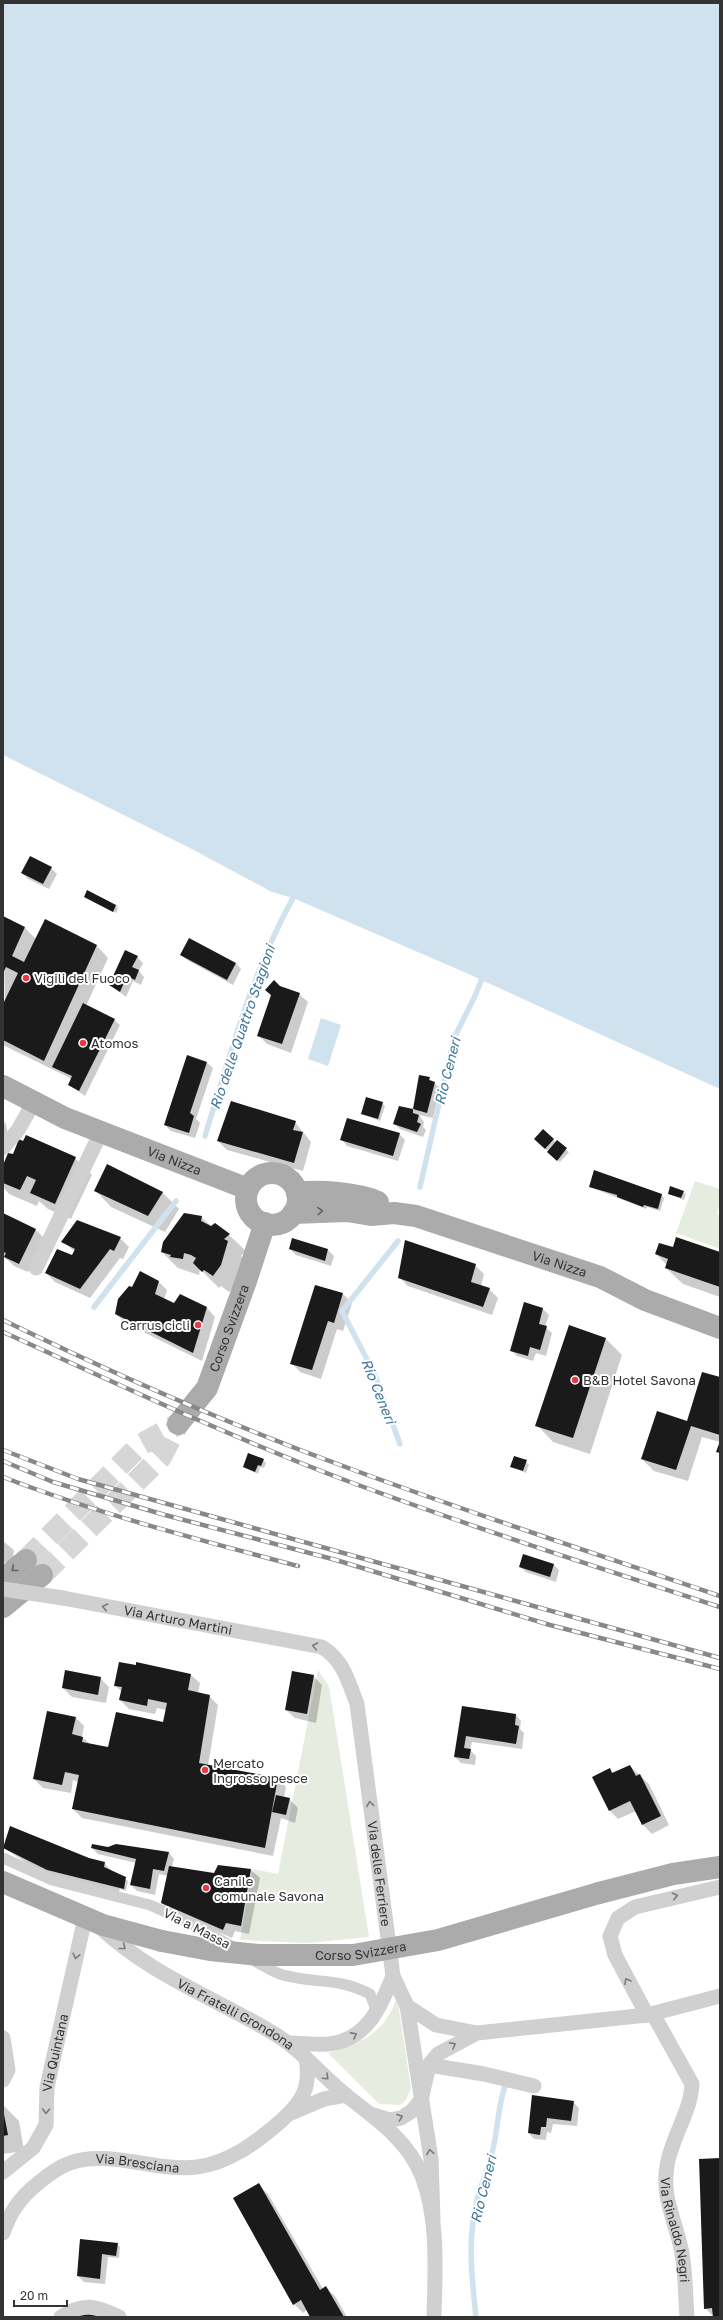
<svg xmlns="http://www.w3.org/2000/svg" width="723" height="2320" font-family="'Golos Text',sans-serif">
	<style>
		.green { fill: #e6ecdf }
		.water { fill: #cfe2ee }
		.shadow { fill: #0003 }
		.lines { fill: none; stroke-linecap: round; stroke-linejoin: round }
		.stream { stroke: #cfe2ee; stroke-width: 5.5 }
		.building { fill: #1a1a1a }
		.primary-tunnel { stroke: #d6d6d6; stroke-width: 22; stroke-dasharray: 22 11; stroke-linecap: butt }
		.pedestrian { stroke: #d0d0d0; stroke-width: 11 }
		.minor { stroke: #d0d0d0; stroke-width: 15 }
		.primary { stroke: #ababab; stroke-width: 22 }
		.rail-casing { stroke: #888; stroke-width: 4.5 }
		.rail { stroke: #fff; stroke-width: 3; stroke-dasharray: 9; stroke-linecap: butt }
		.minor-bridge { stroke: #d0d0d0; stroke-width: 15 }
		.primary-bridge { stroke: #ababab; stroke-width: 22 }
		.oneway { stroke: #636363 }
		.oneway2 { stroke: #7a7a7a }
		.poi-dot { fill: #e63946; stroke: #fff; stroke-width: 1.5 }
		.labels { text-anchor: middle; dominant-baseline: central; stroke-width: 4; stroke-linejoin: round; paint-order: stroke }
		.poi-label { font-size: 13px; fill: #333; stroke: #fff; text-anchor: start }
		.street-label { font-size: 13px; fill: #333; stroke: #fff }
		.water-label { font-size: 14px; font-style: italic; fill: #3f7597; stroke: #fff }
	</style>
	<rect width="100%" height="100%" fill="#fff"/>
	<path class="green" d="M695 1181 720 1189V1202L717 1214 720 1216V1249L676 1233Z
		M318 1670 329 1686 369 1937 307 1943 240 1940 253 1869 278 1874Z
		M397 1997 411 2088 406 2100 400 2105 379 2104 328 2053C361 2043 385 2034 397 1997Z"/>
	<path class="water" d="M3 3H720V1089L464 972 293 898 272 892 190 848 3 755Z
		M321 1018 341 1025 328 1066 308 1059Z"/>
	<path class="shadow" d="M51 868 57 874 49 889 28 879 22 873Z
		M85 897 116 905 118 908 116 913Z
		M3 917 25 928 36 939 97 946 108 958 86 1006 114 1020 120 1025 85 1096 69 1085 72 1079 3 1045 5 1002Z
		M181 955 236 963 241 969 233 985 187 960Z
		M137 957 143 963 139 971 144 977 141 985 133 981 126 997 110 984Z
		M280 987 299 994 308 1002 291 1053 267 1044 258 1035Z
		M207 1063 213 1068 196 1119 200 1123 195 1138 171 1131 165 1125Z
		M420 1077 429 1078 440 1088 433 1118 419 1115 424 1122 423 1127 426 1130 423 1137 400 1129 394 1123 399 1107 414 1110Z
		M382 1103 385 1106 380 1121 362 1114Z
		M3 1121 6 1124 8 1135 3 1141Z
		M295 1122 311 1142 303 1171 227 1150 218 1141Z
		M399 1134 405 1140 398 1161 347 1146 342 1140Z
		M553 1140 569 1152 560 1162 538 1142Z
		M75 1158 92 1175 71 1219 48 1209 39 1201 37 1206 9 1194 3 1187V1167Z
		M590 1187 662 1195 664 1198 660 1211 647 1207 646 1209Z
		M95 1190 162 1192 179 1209 165 1232 111 1207Z
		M683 1192 686 1194 684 1200 669 1194Z
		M3 1215 35 1229 44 1238 28 1272 14 1266 3 1256Z
		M201 1217 212 1227 215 1224 229 1235 246 1251 241 1256 244 1259 237 1282 229 1292 221 1286 219 1288 200 1269 199 1275 178 1268 162 1252Z
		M120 1238 129 1247 123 1259 120 1258 90 1298 55 1282 46 1273 72 1257 75 1252 63 1241Z
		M293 1239 328 1250 334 1256 331 1266 296 1255 290 1249Z
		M673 1249 720 1253V1297L683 1284 666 1268 667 1265 656 1254Z
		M475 1265 484 1274 481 1286 489 1289 498 1298 492 1315 408 1286 399 1277Z
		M158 1281 167 1290 164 1300 175 1304 207 1308 215 1317 202 1361 125 1323 116 1314 132 1288Z
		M316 1286 343 1294 352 1303 343 1331 337 1329 321 1379 300 1372 292 1363Z
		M525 1303 543 1309 549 1315 545 1327 552 1333 546 1356 536 1353 533 1361 517 1356 511 1350Z
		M570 1327 606 1339 622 1355 590 1454 553 1442 537 1425Z
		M720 1378V1442L702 1437 688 1481 654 1471 642 1459 687 1422Z
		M514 1457 529 1464 526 1473 511 1466Z
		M263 1460 266 1463 264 1468 260 1467 258 1474 244 1467Z
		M3 1541 14 1550 12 1563 3 1562Z
		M554 1565 559 1570 556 1582 526 1572 520 1567Z
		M137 1663 191 1675 200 1683 198 1693 209 1696 218 1705 208 1766 278 1779 286 1787 284 1798 289 1799 298 1808 295 1823 281 1818 273 1856 82 1818 73 1809 79 1782 73 1780 71 1793 43 1788 34 1779 76 1718 84 1726 82 1737 90 1744 109 1748 164 1723 166 1710 157 1708 155 1714 129 1709 120 1700 122 1692 115 1685 136 1666Z
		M313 1676 322 1685 316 1723 295 1718 286 1710Z
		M100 1678 109 1687 106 1703 72 1697 63 1688Z
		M463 1707 516 1715 521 1721 520 1729 524 1733 522 1749 472 1742 470 1750 476 1756 475 1765 461 1763 455 1757Z
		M630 1766 649 1784 669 1825 652 1834 643 1825 636 1811 618 1819 610 1811 609 1769 614 1774Z
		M10 1828 89 1859 104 1863 113 1872 128 1881 126 1891 120 1889 118 1894 57 1878 25 1862 3 1847Z
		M92 1848 169 1853 174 1859 172 1867 215 1874 251 1870 260 1878 249 1934 235 1931 232 1938 171 1912 162 1903 168 1876 159 1874 155 1895 137 1891 131 1885 136 1863 98 1854Z
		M533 2096 573 2102 579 2108 577 2126 553 2124 551 2133 547 2132 546 2140 534 2139 529 2133Z
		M3 2105 19 2121 24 2151 3 2154Z
		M720 2159V2317H714L705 2308Z
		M259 2185 268 2194 323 2289 326 2288 335 2296 347 2317H311L307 2310 303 2313 294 2304Z
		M80 2240 117 2244 120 2247 119 2258 108 2257 105 2284 84 2282 78 2276Z"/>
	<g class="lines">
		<path class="stream" d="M205 1136C230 1055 252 972 293 898
			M420 1187 454 1038 474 998 484 974
			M398 1241 342 1311 374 1373 400 1444
			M94 1307 176 1201
			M476 2317C472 2279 467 2239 477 2201 481 2184 489 2167 493 2149 498 2128 498 2106 505 2086"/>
	</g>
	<path class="building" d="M30 856 52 867 43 884 21 873Z
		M87 890 116 905 113 912 84 897Z
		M3 916 25 927 12 956 24 962 45 919 97 945 44 1061 3 1040V1004L18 973 6 967 3 973Z
		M189 938 236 963 227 980 180 955Z
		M125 950 138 956 132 967 139 970 135 980 127 976 120 992 109 985Z
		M274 980 280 986 300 993 282 1044 257 1036 271 995 265 990Z
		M83 1003 115 1019 79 1091 68 1085 72 1076 52 1067Z
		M187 1055 207 1062 190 1113 194 1116 189 1133 164 1125Z
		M419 1075 430 1077 429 1080 435 1082 427 1113 413 1109V1113L419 1115 417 1122 421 1124 417 1132 393 1124 399 1106 413 1109Z
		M366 1097 383 1102 378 1119 361 1114Z
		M231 1101 296 1121 293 1130 303 1132 294 1163 217 1141Z
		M347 1118 400 1133 393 1156 340 1140Z
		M543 1129 554 1139 545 1149 534 1139Z
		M26 1135 76 1157 55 1204 30 1193 36 1180 27 1176 20 1190 3 1183V1165L8 1153 13 1154 19 1139 23 1141Z
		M557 1140 567 1148 557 1161 547 1152Z
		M107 1164 163 1192 148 1216 94 1191Z
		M594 1170 662 1194 658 1209 644 1205 643 1207 617 1197V1195L589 1187Z
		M670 1186 684 1191 681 1198 668 1194Z
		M3 1213 36 1229 19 1264 4 1257 6 1253 3 1252Z
		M184 1213 202 1216 201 1221 211 1226 215 1223 230 1234 224 1239 228 1241 221 1265 213 1276 204 1270 202 1272 193 1263 196 1258 191 1255 184 1253 183 1259 170 1257 171 1255 161 1252 163 1242Z
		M77 1220 121 1237 114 1251 110 1249 80 1289 45 1273 57 1249 72 1255 75 1249 61 1242Z
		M676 1237 720 1252V1287L665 1268 668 1259 655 1254 659 1243 673 1247Z
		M292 1238 328 1249 325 1261 289 1249Z
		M405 1240 476 1264 471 1282 490 1288 483 1307 398 1278Z
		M140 1271 159 1281 155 1294 174 1303 180 1294 207 1307 193 1353 115 1314 118 1299 129 1286 132 1287Z
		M315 1285 343 1293 334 1323 328 1321 312 1370 290 1364Z
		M524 1302 543 1308 539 1324 547 1326 540 1350 530 1347 528 1356 510 1351Z
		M569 1325 606 1338 573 1438 535 1426Z
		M702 1372 720 1377V1435L691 1426 676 1470 641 1459 657 1411 687 1421Z
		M720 1441V1453L716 1452Z
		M248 1453 264 1459 261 1466 258 1465 255 1472 243 1467Z
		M514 1456 527 1460 523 1471 510 1467Z
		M523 1554 554 1564 550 1577 519 1567Z
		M119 1662 136 1665V1662L191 1674 188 1690 210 1695 199 1763 278 1778 265 1848 72 1809 79 1775 65 1772 62 1785 33 1779 47 1711 76 1717 72 1734 83 1737 82 1742 108 1747 116 1712 163 1722 167 1703 148 1699 147 1706 119 1700 122 1687 114 1686Z
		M65 1670 101 1677 98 1695 62 1688Z
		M292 1671 314 1675 307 1714 285 1710Z
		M462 1706 516 1714 515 1725 519 1726 516 1744 466 1736 464 1748 471 1749 469 1759 454 1757Z
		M630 1765 636 1776 640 1774 661 1816 642 1825 630 1801 609 1811 592 1777 610 1768 612 1773Z
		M276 1795 290 1798 286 1815 272 1812Z
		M10 1826 89 1858 105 1862 104 1867 126 1877 124 1889 47 1870 3 1848Z
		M92 1844 108 1847 116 1844 169 1852 164 1871 153 1869 150 1889 130 1885 136 1859 91 1848Z
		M218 1865 251 1869 241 1926 226 1923 223 1930 161 1903 169 1866 214 1873Z
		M532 2095 574 2101 571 2121 547 2118 546 2127H541L540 2135 528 2133Z
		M3 2109 8 2135 3 2136Z
		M720 2158V2317H713L712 2308 704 2309 699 2159Z
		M259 2183 320 2290 326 2286 344 2317H310L301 2300 293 2305 233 2198Z
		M80 2239 118 2243 116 2256 102 2254 100 2279 77 2276Z
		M95 2308 98 2317H70Z"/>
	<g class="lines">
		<path class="primary-tunnel" d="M26 1560 140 1445 178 1424
			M42 1575 161 1457 178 1424"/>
		<path class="pedestrian" d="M3 1858 52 1880 150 1905 192 1924 235 1948
			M253 1960C262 1965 273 1972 283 1975 315 1984 338 1977 370 1994L377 2012"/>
		<g class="minor">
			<path d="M3 1148 18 1130 34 1102"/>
			<path d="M36 1268 101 1132"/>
			<path id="s1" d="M63 1598 322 1647C344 1661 348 1681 357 1704L393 1976 407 2006 431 2159 433 2219"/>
			<path id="s2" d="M99 1926C148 1973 210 1996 268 2030 299 2047 320 2074 347 2096 376 2119 408 2140 422 2176 439 2220 435 2271 434 2317"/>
			<path d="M407 2006 436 2025 477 2033"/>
			<path id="s3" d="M653 2014 692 2084C691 2112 671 2138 667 2166 662 2196 673 2215 680 2244 686 2267 685 2293 687 2317"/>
			<path d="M647 2015 615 1955 610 1936 618 1918 635 1907 720 1887"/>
			<path d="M3 2038 8 2070 3 2080"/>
			<path d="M289 2043C302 2043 316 2045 329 2044 367 2040 381 2006 393 1976"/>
			<path d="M429 2065 484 2074 534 2086"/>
			<path d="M291 2113 324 2099 346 2095"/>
			<path d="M373 2115 390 2120 401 2118 412 2111 421 2100 429 2065 438 2054 477 2033 647 2015 720 1996"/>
			<path id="s4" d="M3 2172 33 2148 46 2125 47 2087 85 1918"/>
			<path id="s5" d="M3 2233C10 2212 20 2198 37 2184 47 2176 58 2167 70 2163 108 2149 156 2172 197 2167 229 2163 257 2142 281 2121 303 2101 311 2088 306 2058"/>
			<path d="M61 2317C84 2302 96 2306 119 2317"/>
		</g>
		<g class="primary">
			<path id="s6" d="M3 1086 65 1118 248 1189"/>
			<circle cx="272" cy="1199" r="26"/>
			<path d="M297 1193C319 1190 358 1193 378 1202"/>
			<path id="s7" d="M293 1213 347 1211 371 1215 394 1213 416 1216 600 1277 645 1300 720 1328"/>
			<path id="s8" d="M178 1424 207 1388 246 1281 265 1223"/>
			<path d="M3 1579 26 1560"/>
			<path d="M3 1607 42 1575"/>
			<path d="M3 1882 103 1925 162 1941"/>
			<path d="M599 1893 673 1874 720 1867"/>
		</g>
		<defs>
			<path id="rail" d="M3 1320C116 1375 233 1426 351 1469 473 1514 597 1554 720 1596
				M3 1332C118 1384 232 1438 350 1482 472 1527 596 1567 720 1607
				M3 1450 78 1479 720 1658
				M3 1461 53 1482 165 1515 336 1560 550 1625 720 1669
				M3 1477C99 1514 199 1540 298 1566"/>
		</defs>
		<use href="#rail" class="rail-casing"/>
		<use href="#rail" class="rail"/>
		<path class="minor-bridge" d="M3 1589 63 1598"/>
		<path class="primary-bridge" id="s9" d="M162 1941 210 1950 258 1955H353L438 1940 599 1893"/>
	</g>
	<defs><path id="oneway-chevron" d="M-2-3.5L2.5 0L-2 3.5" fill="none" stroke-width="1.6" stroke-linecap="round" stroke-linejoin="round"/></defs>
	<g class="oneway">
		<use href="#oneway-chevron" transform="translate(320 1211) rotate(-1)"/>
		<use href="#oneway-chevron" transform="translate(14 1569) rotate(141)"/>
	</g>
	<g class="oneway2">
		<use href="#oneway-chevron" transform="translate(105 1607) rotate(-168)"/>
		<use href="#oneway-chevron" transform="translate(315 1646) rotate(-169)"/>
		<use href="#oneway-chevron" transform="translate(370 1804) rotate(-98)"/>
		<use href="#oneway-chevron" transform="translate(675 1896) rotate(-12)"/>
		<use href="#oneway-chevron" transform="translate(123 1947) rotate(38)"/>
		<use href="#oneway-chevron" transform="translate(76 1956) rotate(103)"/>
		<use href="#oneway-chevron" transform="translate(627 1981) rotate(-119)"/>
		<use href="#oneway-chevron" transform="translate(354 2035) rotate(-28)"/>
		<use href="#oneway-chevron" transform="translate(453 2045) rotate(-29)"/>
		<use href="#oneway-chevron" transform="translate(326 2077) rotate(43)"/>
		<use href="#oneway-chevron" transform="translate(46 2111) rotate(92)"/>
		<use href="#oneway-chevron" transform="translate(400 2117) rotate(-20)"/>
		<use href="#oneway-chevron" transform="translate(430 2152) rotate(-99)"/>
	</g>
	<g class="poi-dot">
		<circle cx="26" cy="978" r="4"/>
		<circle cx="83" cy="1043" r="4"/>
		<circle cx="198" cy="1325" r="4"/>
		<circle cx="575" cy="1380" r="4"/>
		<circle cx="205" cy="1770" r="4"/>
		<circle cx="206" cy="1888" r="4"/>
	</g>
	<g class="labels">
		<g class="poi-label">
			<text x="34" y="978">Vigili del Fuoco</text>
			<text x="91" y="1043">Atomos</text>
			<text x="190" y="1325" text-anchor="end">Carrus cicli</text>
			<text x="583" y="1380">B&amp;B Hotel Savona</text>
			<text x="213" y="1763">Mercato<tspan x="213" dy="15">Ingrosso pesce</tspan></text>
			<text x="214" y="1881">Canile<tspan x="214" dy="15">comunale Savona</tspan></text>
		</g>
		<g class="street-label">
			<text stroke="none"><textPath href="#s6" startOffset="187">Via Nizza</textPath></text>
			<text stroke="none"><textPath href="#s7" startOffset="275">Via Nizza</textPath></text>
			<text stroke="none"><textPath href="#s8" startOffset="110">Corso Svizzera</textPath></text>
			<text stroke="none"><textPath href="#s1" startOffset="117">Via Arturo Martini</textPath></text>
			<text stroke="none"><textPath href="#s1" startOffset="503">Via delle Ferriere</textPath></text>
			<text transform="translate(197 1928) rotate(27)">Via a Massa</text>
			<text stroke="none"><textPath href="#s9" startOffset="200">Corso Svizzera</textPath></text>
			<text stroke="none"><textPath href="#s2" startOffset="163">Via Fratelli Grondona</textPath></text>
			<text stroke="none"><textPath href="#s4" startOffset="138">Via Quintana</textPath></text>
			<text stroke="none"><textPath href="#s5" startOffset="168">Via Bresciana</textPath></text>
			<text stroke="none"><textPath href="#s3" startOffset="231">Via Rinaldo Negri</textPath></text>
		</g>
		<g class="water-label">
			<text transform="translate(242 1027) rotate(-71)">Rio delle Quattro Stagioni</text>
			<text transform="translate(447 1071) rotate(-76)">Rio Ceneri</text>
			<text transform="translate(379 1391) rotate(68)">Rio Ceneri</text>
			<text transform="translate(483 2189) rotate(-76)">Rio Ceneri</text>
		</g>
	</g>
	<rect width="723" height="2320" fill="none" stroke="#333333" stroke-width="8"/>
	<path d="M14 2300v6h53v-6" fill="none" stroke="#333333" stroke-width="2"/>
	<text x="20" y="2300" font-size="12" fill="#333333" stroke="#ffffff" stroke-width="3" paint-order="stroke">20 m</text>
</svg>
